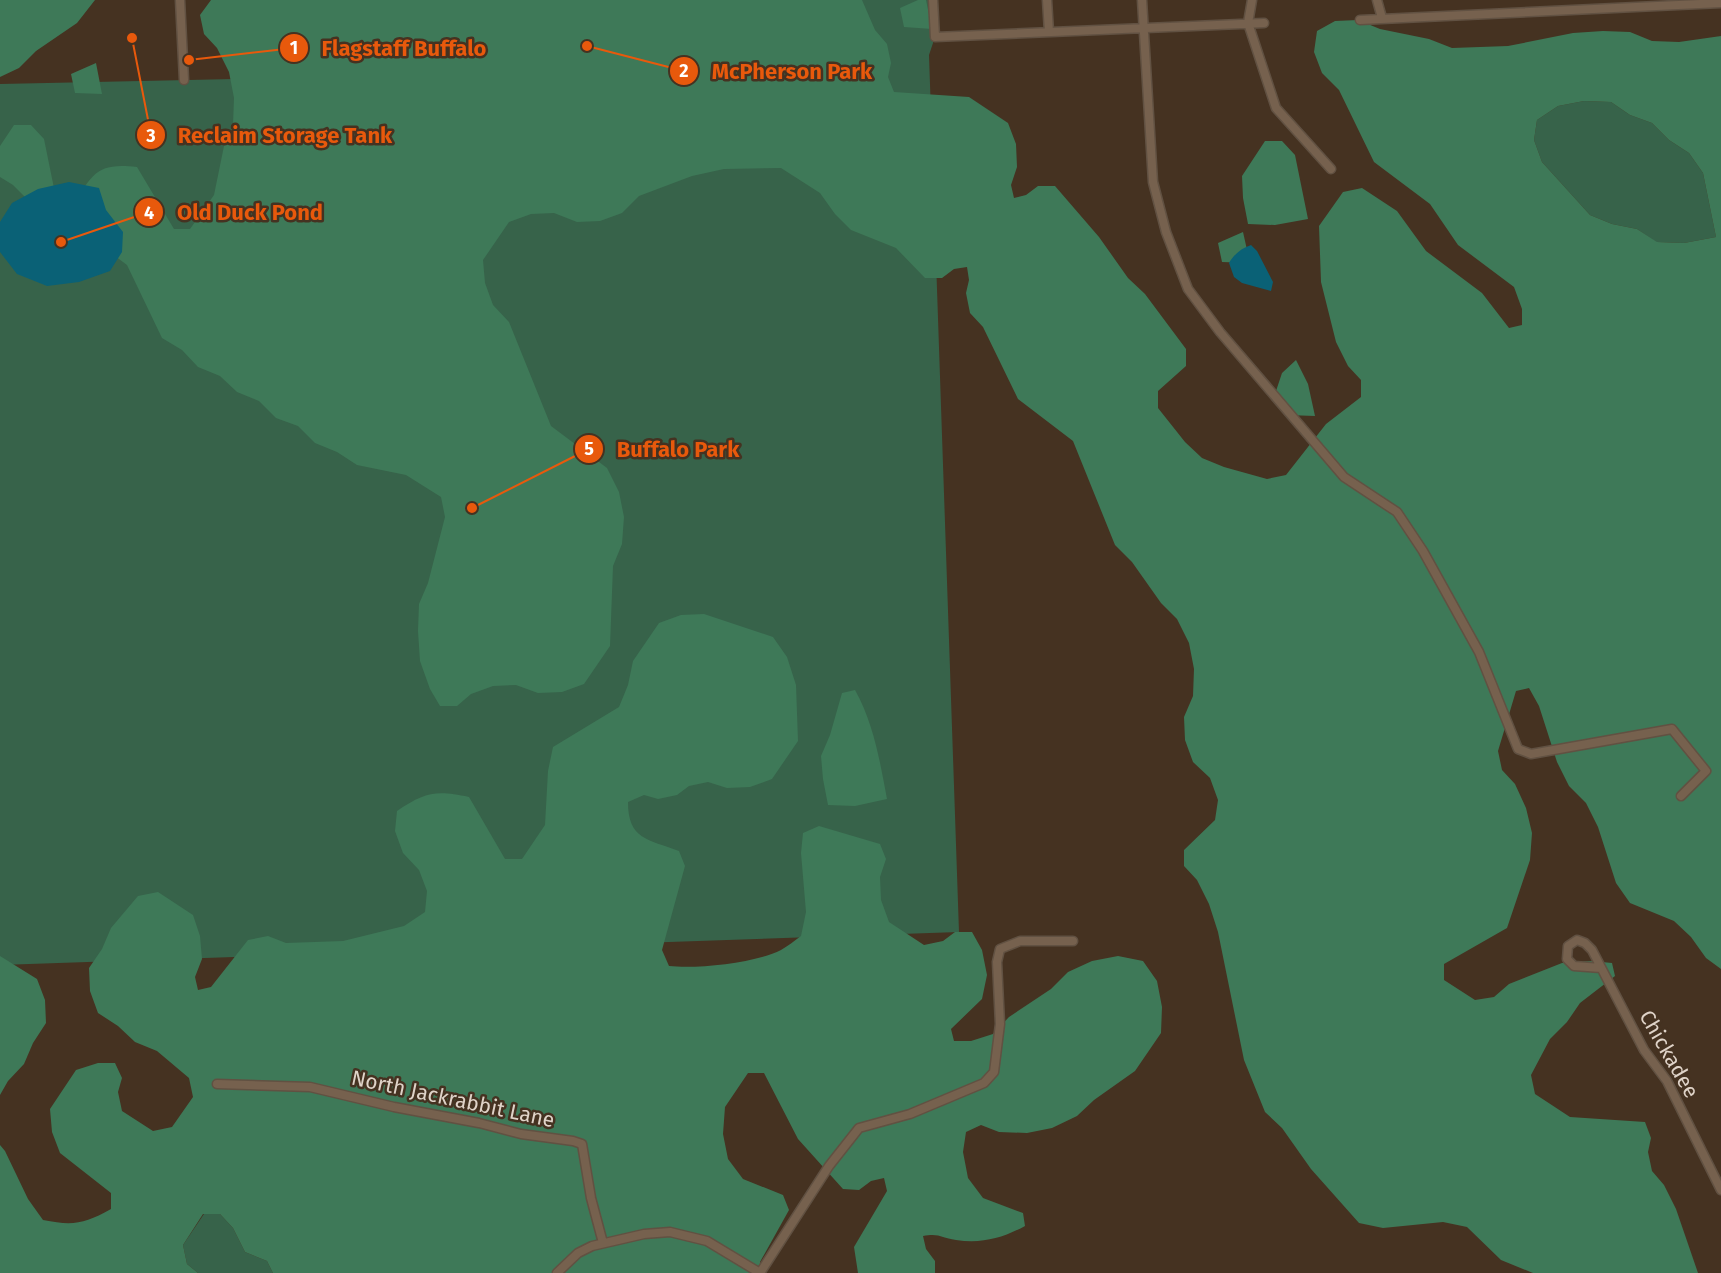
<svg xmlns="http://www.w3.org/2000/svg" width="1721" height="1273" font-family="'Fira Sans',sans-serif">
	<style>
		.green { fill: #37634a }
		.forest { fill: #3e7958; fill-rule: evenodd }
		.water { fill: #0a6176 }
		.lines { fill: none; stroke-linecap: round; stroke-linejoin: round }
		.street-casing { stroke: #615142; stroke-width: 11 }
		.street { stroke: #76614e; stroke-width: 8 }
		.labels { text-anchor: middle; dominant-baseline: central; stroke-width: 5; stroke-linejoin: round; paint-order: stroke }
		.street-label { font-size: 21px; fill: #dfd3c8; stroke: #453221 }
		.leader { fill: none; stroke: #e8590c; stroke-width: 2 }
		.callout-dot { fill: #e8590c; stroke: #453221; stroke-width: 2 }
		.mark-label { font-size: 18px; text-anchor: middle; font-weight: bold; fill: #fff }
		.callout-label { font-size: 22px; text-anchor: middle; font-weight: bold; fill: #e8590c; stroke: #453221; stroke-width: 5; stroke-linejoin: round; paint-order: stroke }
	</style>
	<rect width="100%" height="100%" fill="#453221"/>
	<path class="green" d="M255 0H930L935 37 929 55 959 932 0 965V84L235 79Z
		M1584 101 1611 102 1630 115 1652 123 1669 140 1689 153 1703 173 1716 237 1684 243 1656 242 1637 229 1612 224 1590 215 1542 162 1534 140 1537 120 1558 106Z
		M204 1214H220L233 1228 245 1252 267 1261 273 1273H198L187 1264 183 1245Z"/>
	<path class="forest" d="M0 0H95L77 23 36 51 19 68 0 77Z
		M211 0H862L875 30 887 44 891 63 888 77 894 92 969 97 1008 123 1016 144 1017 167 1011 185 1014 198 1026 195 1038 186H1055L1099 237 1128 278 1145 294 1186 349V366L1158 391V408L1185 442 1202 458 1224 467 1267 479 1286 475 1326 424 1361 397V380L1348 366 1336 342 1321 282 1319 226 1343 192 1362 188 1397 211 1426 251 1482 293 1509 328 1522 325V309L1514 287 1458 245 1430 204 1374 162 1339 90 1322 73 1314 52 1317 31 1335 21 1358 20 1380 29 1429 39 1452 48 1508 46 1573 33 1603 31 1630 32 1652 41 1679 42 1721 36V969L1706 958 1691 937 1674 921 1630 903 1616 883 1598 827 1586 803 1569 786 1557 762 1539 706 1529 688 1516 691 1498 751 1502 770 1515 784 1526 808 1532 833 1530 860 1507 928 1444 964V980L1475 1000 1494 997 1509 984 1562 963 1592 961 1612 963 1615 976 1580 1003 1567 1022 1550 1039 1531 1075 1535 1094 1570 1117 1645 1122 1651 1138 1648 1152 1652 1171 1664 1185 1676 1209 1698 1273H1533L1501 1260 1467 1227 1443 1222 1383 1228 1359 1223 1311 1169 1282 1128 1265 1112 1244 1060 1218 932 1209 904 1197 880 1184 866V850L1215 820 1218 800 1210 778 1193 762 1185 740 1184 717 1193 696 1194 669 1189 643 1177 619 1161 603 1132 562 1115 545 1073 441 1018 399 983 327 970 313 966 293 969 280 967 267 954 269 942 278H925L896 248 851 230 835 214 820 193 781 168 724 169 692 176 639 196 622 213 600 221 577 222 554 213 531 214 509 222 483 260 485 283 493 305 509 322 551 426 607 468 619 492 624 517 622 544 613 566 610 646 584 684 562 692 538 693 516 685 493 686 471 694 457 706H440L430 689 420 661 418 631 419 604 428 583 445 517 441 497 406 475 357 465 337 452 315 443 298 426 276 418 259 401 237 392 220 376 198 367 182 350 162 338 127 265 75 226 71 207C93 175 95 162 137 167L174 229H190L214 195 224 146 233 125 234 98 229 72 217 48 204 34 200 15ZM1584 101 1611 102 1630 115 1652 123 1669 140 1689 153 1703 173 1716 237 1684 243 1657 242 1637 229 1612 224 1590 215 1542 162 1534 140 1537 120 1558 106Z
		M918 0H926L932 29 904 27 900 8Z
		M96 63 102 94 75 93 71 74Z
		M14 125H31L44 139 57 203 30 202 13 185 0 177V146Z
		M1265 141H1282L1295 155 1308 219 1275 225 1248 224 1243 198 1242 176Z
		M1243 232 1250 263 1222 262 1218 243Z
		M1296 360 1308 384 1315 416 1287 415 1276 391 1282 373Z
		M704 614 773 637 787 657 796 685 798 741 772 779 750 787 727 788 708 782 689 786 677 795 658 799 644 795 628 802C628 840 648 839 679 851L685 866 662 950 669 966C698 969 755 963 781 950 788 946 794 941 801 936L806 912 801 853 803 833 819 826 880 844 886 859 880 877 881 900 889 922 924 945 943 941 955 932H972L982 950 987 975 982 999 951 1029 954 1041H971L993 1034 1009 1017 1051 989 1068 972 1092 961 1118 956 1143 961 1157 981 1162 1007 1161 1033 1135 1071 1094 1100 1077 1116 1052 1128 1027 1133 999 1132 981 1125 966 1132 963 1152 968 1178 983 1198 1023 1213 1025 1226C1003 1238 982 1244 956 1240 941 1238 940 1233 923 1236L926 1249 935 1261V1273H858L854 1247 887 1191 884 1178 871 1181 859 1190 843 1189 798 1139 764 1073H748L725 1107 723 1134 728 1159 743 1179 783 1195 789 1210 760 1262 762 1273H273L267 1261 245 1252 233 1228 220 1214H203L183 1245 187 1264 198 1273H0V1145L5 1151 28 1199 43 1220C73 1226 84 1224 111 1209V1193L60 1153 52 1132 50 1109 76 1070 98 1063H115L122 1078 118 1092 122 1111 153 1131 172 1127 193 1097 189 1078 157 1051 135 1042 118 1026 98 1013 90 991 89 968 102 949 111 928 138 896 158 892 193 915 200 936 202 959 195 977 198 990 211 987 248 940 268 936 286 943 343 941 404 926 425 912 427 891 419 870 403 853 395 831 397 811C425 792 436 790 469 797L505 859H522L545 825 548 771 553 747 619 707 628 685 633 661 659 623 681 615Z
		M855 690C874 724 880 762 887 799L855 806 828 805 823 779 821 756 830 735 842 693Z
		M0 956 37 979 45 1000 46 1023 33 1043 24 1064 8 1081 0 1095Z"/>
	<path class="water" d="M69 182 99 188 106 210 123 232 122 252 110 271 79 282 47 286 17 274 0 252V222L12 203 38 189Z
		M1251 245 1257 251 1273 282 1271 291 1242 283 1234 277 1229 263C1234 254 1242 248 1251 245Z"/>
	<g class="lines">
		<defs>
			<path id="street" d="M180 0 184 80
				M933 0 935 37 1264 23
				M1047 0 1049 32
				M1142 0 1153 182 1166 232 1188 289 1220 332 1344 477 1397 512 1423 551 1479 652 1518 749 1531 754 1672 729 1706 771 1681 796
				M1252 0 1248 23 1276 108 1331 169
				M1377 0 1382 18
				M1360 20 1721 3
				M1601 968 1574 966 1567 959 1568 946 1577 940 1585 943 1592 950 1644 1050 1667 1081 1721 1190
				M217 1084 310 1087 394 1107 479 1123 521 1134 573 1141 582 1144 591 1198 603 1243
				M557 1273 578 1253 592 1246 644 1234 670 1232 707 1241 760 1273
				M760 1273 829 1166 859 1128 910 1114 984 1083 994 1072 1000 1024 997 962 1000 949 1020 941H1073"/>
		</defs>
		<use href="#street" class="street-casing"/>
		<use href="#street" class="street"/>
	</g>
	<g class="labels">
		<g class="street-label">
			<text transform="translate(1669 1054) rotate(60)">Chickadee</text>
			<text transform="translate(453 1099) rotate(12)">North Jackrabbit Lane</text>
		</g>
	</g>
	<path class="leader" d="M189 60L294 48M587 46L684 71M132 38L151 135M61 242L149 212M472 508L589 449"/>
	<g class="callout-dot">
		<circle cx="189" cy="60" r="6"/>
		<circle cx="587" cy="46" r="6"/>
		<circle cx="132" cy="38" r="6"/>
		<circle cx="61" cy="242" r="6"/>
		<circle cx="472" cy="508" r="6"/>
		<circle cx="294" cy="48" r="15"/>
		<circle cx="684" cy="71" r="15"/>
		<circle cx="151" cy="135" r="15"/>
		<circle cx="149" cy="212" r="15"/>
		<circle cx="589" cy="449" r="15"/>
	</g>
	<g class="mark-label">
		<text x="294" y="54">1</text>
		<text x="684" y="77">2</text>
		<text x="151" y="142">3</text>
		<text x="149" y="219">4</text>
		<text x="589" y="455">5</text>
	</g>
	<g class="callout-label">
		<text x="404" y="56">Flagstaff Buffalo</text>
		<text x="792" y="79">McPherson Park</text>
		<text x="285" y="143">Reclaim Storage Tank</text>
		<text x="250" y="220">Old Duck Pond</text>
		<text x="678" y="457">Buffalo Park</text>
	</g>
</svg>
